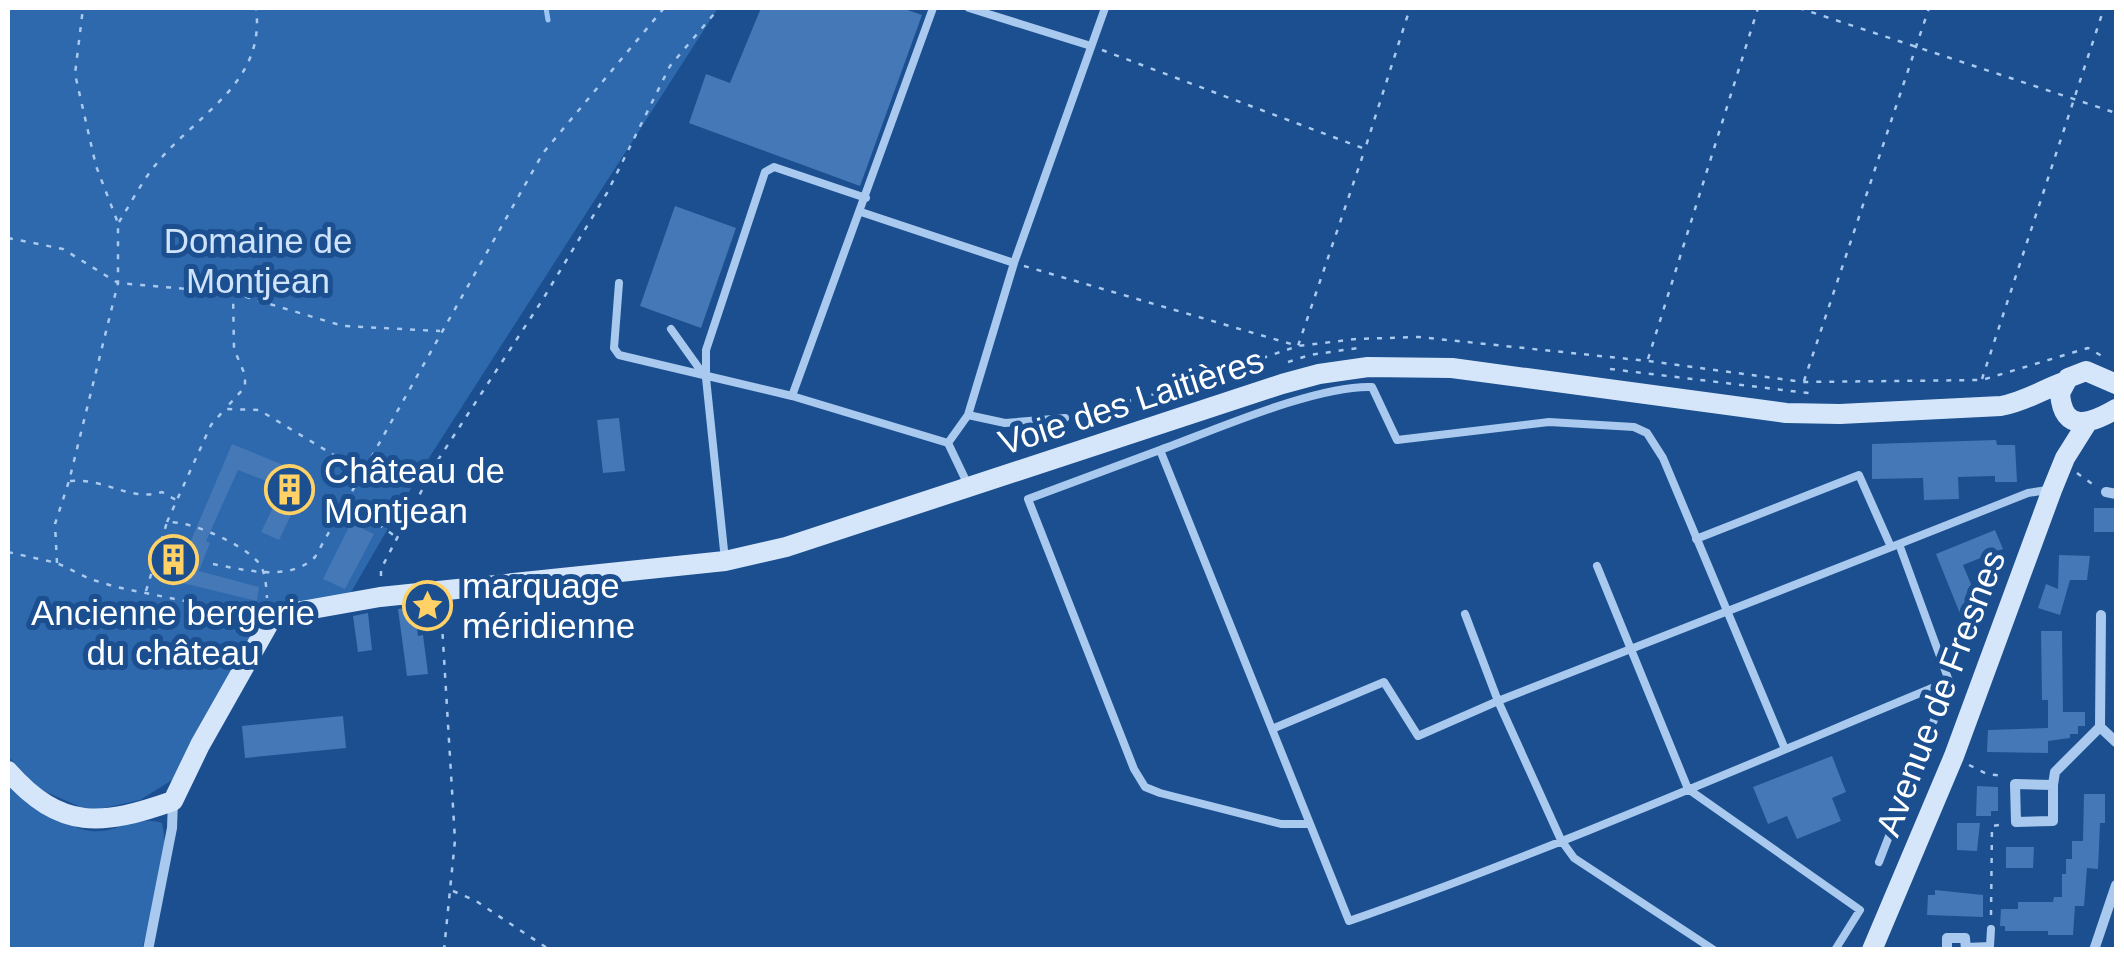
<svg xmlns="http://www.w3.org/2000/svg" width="2124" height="957" font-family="Helvetica,sans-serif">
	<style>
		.green { fill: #2e69ad }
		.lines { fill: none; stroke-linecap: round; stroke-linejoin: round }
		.stream { stroke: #9cc4f0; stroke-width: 5 }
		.building { fill: #4478b7 }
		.path { stroke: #a9c9ee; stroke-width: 2.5; stroke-dasharray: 5 8; stroke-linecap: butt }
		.lane { stroke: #a9c9ee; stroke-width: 8 }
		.street { stroke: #a9c9ee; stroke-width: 10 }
		.secondary { stroke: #d6e6fa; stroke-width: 20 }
		.labels { text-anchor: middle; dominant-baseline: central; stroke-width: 10; stroke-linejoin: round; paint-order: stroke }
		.park-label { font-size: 35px; fill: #cfe3fa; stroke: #1b4f8f }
		.street-label { font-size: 35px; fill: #fff; stroke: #1b4f8f }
		.poi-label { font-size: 35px; fill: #fff; stroke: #1b4f8f; text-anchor: start }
	</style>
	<rect width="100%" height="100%" fill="#1b4f8f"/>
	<path class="green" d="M8 8H718L427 461 350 594 277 607 177 777 140 800 90 811 37 788 8 756Z
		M8 781C32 798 60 827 91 831 116 834 136 814 162 823 171 861 152 912 142 949H8Z"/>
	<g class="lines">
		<path class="stream" d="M546 8 548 20"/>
	</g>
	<path class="building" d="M761 8H902L922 15 860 186 689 123 706 74 730 83Z
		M675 206 736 228 701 328 640 306Z
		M619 418 625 471 603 473 597 420Z
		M1996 440 1997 445H2015L2017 482H1995V476L1958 477 1959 499 1924 500 1923 478 1872 479V444Z
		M232 444 310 476 279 540 261 532 278 497 273 494 277 485 238 470 206 541 210 543 199 571 259 587 257 601 174 581 179 569 162 562 167 550 184 557Z
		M2094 508H2116V532H2094Z
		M351 523 374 534 345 589 323 579Z
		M1995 530 2003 549 1963 565 1983 613 1963 621 1936 554Z
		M2059 555 2090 556 2087 580H2070L2060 615 2038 608 2046 584 2058 589Z
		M414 607 418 636 423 635 428 674 407 676 398 609Z
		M368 613 372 650 358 652 353 616Z
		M2041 631H2062L2063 712H2085V726H2078V734H2070V738L2048 741V753L1987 752 1988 730 2048 728V700H2042Z
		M343 716 346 748 245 758 242 726Z
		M1832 756 1846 792 1832 798 1841 821 1797 839 1787 816 1768 824 1753 787Z
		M1977 786 1998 787V811H1991V816H1976Z
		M2084 794H2105V823H2100L2098 869 2087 868 2084 906H2075L2073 935H2048V931H2005V926H2000L2001 909H2018V902H2053L2054 897H2062V874H2066V859H2072V841H2083Z
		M1957 823H1980L1977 851 1957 850Z
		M2006 847H2034L2033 868H2006Z
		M1935 890 1983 895V917L1927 915 1928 895H1935Z"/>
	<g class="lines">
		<path class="path" d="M1799 8 2116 113
			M1102 50 1365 149 1410 8
			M119 222C131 203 142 181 157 163 198 113 266 83 256 8
			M8 238 63 249 118 283 233 293 234 349 245 375V387L225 409
			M1024 266 1298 346 1365 149
			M233 293 343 326 440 331
			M1648 359 1758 8
			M1288 362 1310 355 1358 348
			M1610 369 1816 394
			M1982 379 2104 8
			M1804 381 1929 8
			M1076 415 1162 392 1298 346 1356 339 1419 337 1648 361 1803 382 1982 380 2088 348 2107 359
			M2077 473 2095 486
			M70 481C107 478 129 502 162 492L176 500
			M347 501 396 537
			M167 522 211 425 225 409 259 410 362 472
			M8 552 57 563 90 579 116 587 253 615
			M57 563 55 524 69 481 118 283V223L96 166 75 74 83 8
			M213 564C245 570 290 582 315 557L543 153 664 8
			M381 576V569L436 463 543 299 607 193 670 66 719 8
			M146 591 167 522C191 521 240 543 256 560 266 569 266 586 267 598
			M441 608 455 840 444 950
			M1969 765 1987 774 2004 776
			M453 891 476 901 550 950
			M1991 915 1992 826 2005 824"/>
		<path class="lane" d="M933 8 792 396 948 443 969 487
			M969 8 1091 46
			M861 212 1014 263
			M619 283 614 348 619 355 792 396
			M671 329 706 378
			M968 415 1005 423 1065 418
			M948 443 968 415 1014 263 1105 8
			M1160 450 1028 499 1134 769 1145 787 1160 793 1281 824H1310
			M1696 539 1859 475 1891 547
			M725 560 706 378V350L765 172 774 167 866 198
			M1597 566 1688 789 1860 910 1835 950
			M1465 614 1498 701 1561 840 1574 858 1714 950
			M1272 729 1384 682 1418 736 1498 701 1899 544
			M1785 749 1663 458 1647 433 1634 427 1549 422 1397 440 1372 387C1316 385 1215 430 1160 450L1349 921C1552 850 1751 763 1949 681L1899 544 2028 493 2047 490
			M1879 862 1949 681
			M1966 947 1990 946 1991 929"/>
		<path class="street" d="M2106 492 2116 494
			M2101 615 2100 727 2116 742
			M2053 785V821L2016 822 2015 784 2053 785 2055 772 2100 727
			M148 950 172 828 173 801
			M1947 950V938H1965L1966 950
			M2094 950 2116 885"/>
		<path class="secondary" d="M2116 384 2086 371 2068 378 2060 393C2063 435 2092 423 2116 409
			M8 771C61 831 102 826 173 801L200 745 273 616 380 597 725 561 786 547 1282 384 1319 374 1368 367 1452 368 1786 413 1840 414 2001 406C2024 402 2042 390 2064 382
			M1872 950 1954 756 2052 490 2065 458 2087 423"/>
	</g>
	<defs>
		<symbol id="building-ring" viewBox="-11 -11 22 22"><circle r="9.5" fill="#1b4f8f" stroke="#ffd166" stroke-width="1.5"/><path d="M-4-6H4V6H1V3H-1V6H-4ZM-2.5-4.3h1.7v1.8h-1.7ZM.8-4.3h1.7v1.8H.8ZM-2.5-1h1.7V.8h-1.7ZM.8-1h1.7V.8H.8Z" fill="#ffd166"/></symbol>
		<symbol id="sight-ring" viewBox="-11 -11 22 22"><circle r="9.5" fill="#1b4f8f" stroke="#ffd166" stroke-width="1.5"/><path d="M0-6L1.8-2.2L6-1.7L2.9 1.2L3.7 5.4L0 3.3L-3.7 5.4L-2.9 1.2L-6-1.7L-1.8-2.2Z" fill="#ffd166"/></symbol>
	</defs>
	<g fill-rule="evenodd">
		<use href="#building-ring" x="262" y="462" width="55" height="55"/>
		<use href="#building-ring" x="146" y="532" width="55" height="55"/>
		<use href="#sight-ring" x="400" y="578" width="55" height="55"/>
	</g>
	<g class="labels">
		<g class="park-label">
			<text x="258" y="240">Domaine de<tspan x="258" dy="40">Montjean</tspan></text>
		</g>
		<g class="street-label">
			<text transform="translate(1131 401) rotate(-18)">Voie des Laitières</text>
			<text transform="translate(1940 693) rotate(-69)">Avenue de Fresnes</text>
		</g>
		<g class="poi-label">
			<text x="324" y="470">Château de<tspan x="324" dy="40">Montjean</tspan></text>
			<text x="462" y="585">marquage<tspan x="462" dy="40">méridienne</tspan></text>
			<text x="173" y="612" text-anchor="middle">Ancienne bergerie<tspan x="173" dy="40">du château</tspan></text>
		</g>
	</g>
	<rect width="2124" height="957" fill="none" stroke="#ffffff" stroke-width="20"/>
</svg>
